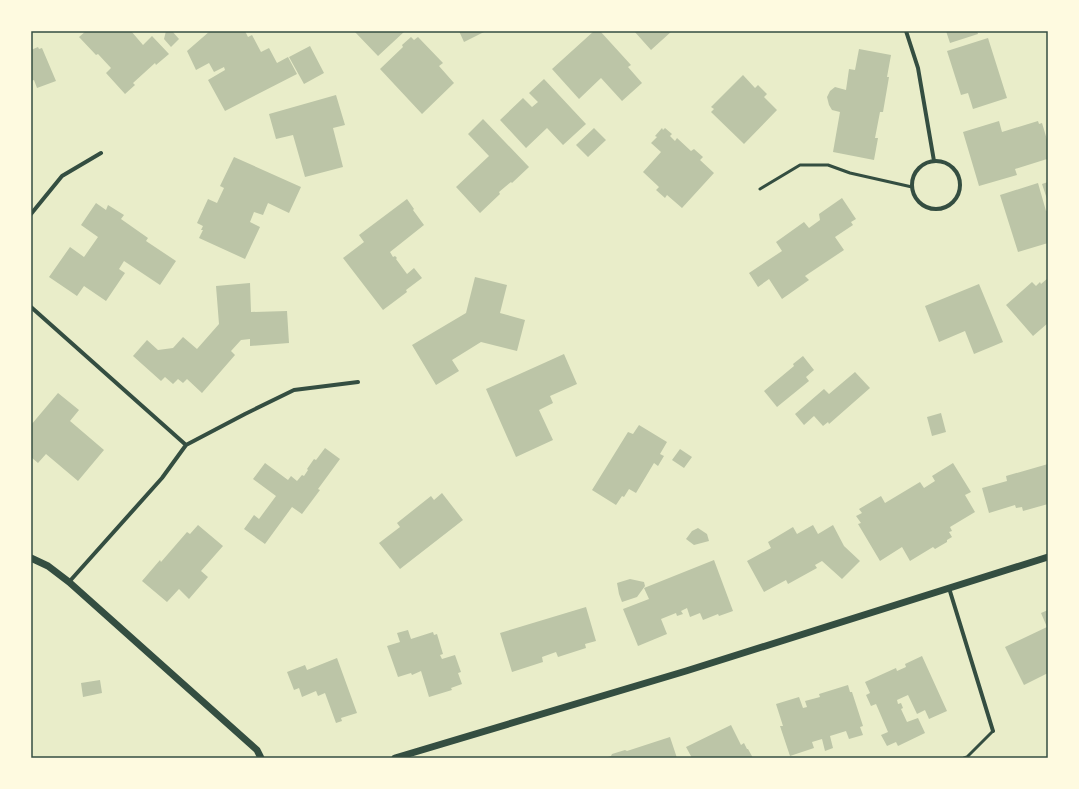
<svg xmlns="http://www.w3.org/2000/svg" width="1079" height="789" font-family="Montserrat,sans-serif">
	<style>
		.building { fill: #bcc5a7 }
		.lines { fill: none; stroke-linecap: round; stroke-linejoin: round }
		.service { stroke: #344e41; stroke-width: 3 }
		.minor { stroke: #344e41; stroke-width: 4 }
		.tertiary { stroke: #344e41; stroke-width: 7 }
		.neatline { fill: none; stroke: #344e41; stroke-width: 1.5 }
	</style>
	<rect width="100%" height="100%" fill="#e9edc9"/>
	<path class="building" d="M86 31 89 32 90 31H131L143 45 152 36 169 54 156 65 155 63 133 83 135 85 125 94 106 73 111 68 98 54 96 55 79 37Z
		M166 31H172L179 39 171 47 164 39Z
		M210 31H245L248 37 252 35 261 52 269 48 277 63 288 57 297 74 225 111 208 80 225 70 224 67 214 72 209 63 196 70 187 51Z
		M354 31H405L378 56Z
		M459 31H486L464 42Z
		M594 31H600L631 65 628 67 642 83 622 101 601 78 579 99 552 69Z
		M634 31H672L651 50Z
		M946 31H977L978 34 950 43Z
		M411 37 414 40 418 37 443 63 439 66 454 83 422 114 380 69 403 47 402 45Z
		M988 38 1007 98 973 109 968 93 961 95 947 51Z
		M310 46 324 73 304 84 289 57Z
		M38 47 39 49 42 48 56 81 37 88 34 80 31 81V50Z
		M859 49 891 55 887 77H889L883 112H880L875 138H878L874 160 833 152 840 112 832 110 829 105 827 97 830 91 835 87 846 90 849 69 855 70Z
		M743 75 755 88 758 85 767 94 764 97 777 110 744 144 711 112 714 109 711 107Z
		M544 79 586 124 563 145 547 128 526 148 500 120 523 98 532 107 538 102 529 93Z
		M336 95 345 125 333 128 343 167 305 177 293 135 276 139 269 114Z
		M483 119 529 167 512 183 511 182 499 192 500 194 480 213 456 187 489 156 468 134Z
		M999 121 1002 132 1038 121 1039 124 1042 123 1048 143 1047 159 1015 169 1017 175 979 186 963 132Z
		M594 128 606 140 588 157 576 145Z
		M662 128 663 130 665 128 672 134 670 136 675 141 677 138 691 151 694 149 703 157 700 160 714 173 682 208 667 195 665 198 656 190 659 187 643 172 661 152 651 143 657 137 655 136Z
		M234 157 301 187 289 213 268 203 263 215 254 212 250 222 260 227 245 259 199 238 203 230H201L203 226 197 223 208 199 217 203 224 188 220 186Z
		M1048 182V198L1047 199 1042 184Z
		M1038 183 1046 211 1048 210V243L1018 252 1000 195Z
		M842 198 856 219 851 222 853 225 835 237 844 250 805 276 809 280 782 299 769 279 758 287 749 273 782 251 776 242 804 222 809 228 820 220 819 214Z
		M407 199 414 209 413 210 424 225 390 252 393 257 395 256 397 258 396 259 407 274 414 268 422 278 406 290 407 292 383 310 343 258 364 242 359 235Z
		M96 203 106 210 108 205 124 215 121 219 148 238 146 241 176 261 160 285 124 261 119 269 125 273 106 301 84 286 77 296 49 277 70 247 84 257 98 237 81 225Z
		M475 277 507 285 500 313 525 320 517 351 481 342 452 360 459 371 436 385 412 345 466 313Z
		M1048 278V323L1033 336 1006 305 1032 282 1036 286 1040 282 1041 284Z
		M250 283 251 312 287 311 289 343 250 346V339L241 340 231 351 235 355 202 393 187 379 183 383 178 379 173 384 165 377 161 381 133 356 147 340 158 350 173 348 183 337 197 349 219 324 216 286Z
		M979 284 1003 342 974 354 965 331 939 342 925 306Z
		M564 354 577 384 550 396 553 403 539 410 553 440 516 457 486 389Z
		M803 356 814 370 806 377 809 381 777 407 764 391 794 366 793 364Z
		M855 372 870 388 829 424 828 422 823 426 814 416 804 425 795 414 824 389 829 394Z
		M58 393 79 410 70 421 104 450 78 481 46 454 38 463 31 457V425Z
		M941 413 946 432 932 436 927 417Z
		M639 425 667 442 660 454 664 456 658 466 654 463 636 493 629 489 624 497 622 496 616 505 592 490 628 432 633 434Z
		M325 448 340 459 318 489 320 490 302 514 292 507 265 544 244 529 254 515 259 519 276 496 253 479 265 463 288 480 291 476 297 481 302 475 304 476 308 470 307 469 314 459 316 460Z
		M680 449 692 457 684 468 672 460Z
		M953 463 971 492 965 495 975 512 950 527 952 531 949 532 952 537 947 540V542L935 549 933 547 910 561 902 547 880 561 858 524 861 523 856 516 862 513 859 509 881 496 885 503 920 482 924 488 935 481 932 476Z
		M1048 464V504L1023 511 1022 507 1016 508 1015 505 989 513 982 488 1007 481 1006 476Z
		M442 493 463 520 400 569 379 543 400 527 397 523 431 496 434 500Z
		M198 525 223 546 201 571 208 577 189 599 179 589 167 602 142 581 160 560 161 562 187 532 190 534Z
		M813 525 818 534 833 525 844 546 860 561 842 579 822 561 815 565 817 568 788 584 786 580 764 592 747 561 771 548 768 542 793 527 797 534Z
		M698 528 707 534 709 541 694 545 686 539 692 531Z
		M714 560 733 611 719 616 718 614 703 620 700 613 690 617 687 608 681 611 683 614 677 616 676 613 661 619 667 634 638 646 623 609 649 599 644 588Z
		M630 579 644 582 645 586 637 597 622 602 619 594 617 583Z
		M586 607 596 641 585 644 586 648 558 657 556 652 542 657 543 662 512 672 500 633Z
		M1048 610V673L1024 685 1005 647 1047 627 1041 613Z
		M408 630 411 639 433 632 434 635 437 634 443 654 440 655 442 659 455 655 461 672 458 673 462 684 451 688 452 690 429 697 421 671 412 675 411 673 398 677 387 646 400 642 397 633Z
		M922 656 947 711 929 719 925 710 917 714 908 695 897 700 898 704 901 703 903 708 901 709 907 722 918 718 925 733 898 746 896 742 887 746 881 735 888 732 876 704 871 706 866 695 870 693 865 682 896 668 897 671 906 667 905 664Z
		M337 658 357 713 341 718 342 721 336 723 325 693 318 696 316 691 302 697 299 688 294 690 287 672 305 665 307 670Z
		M100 680 102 693 83 697 81 683Z
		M848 685 850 692H852L863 726 860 727 863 735 849 739 846 731 830 736 833 748 825 751 822 739 812 742 814 748 790 756 780 726H783L776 704 799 697 803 708 807 707 805 701 820 697 819 694Z
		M731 725 741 745 744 743 747 749H748L753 758H692L686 747Z
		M670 737 677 758H605L611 756 612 754 625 750 627 751Z"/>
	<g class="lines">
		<path class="service" d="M760 189 800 165H828L850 173 912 187
			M964 758 967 757 993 731"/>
		<path class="minor" d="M906 31 918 68 934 161
			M912 185a24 24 0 1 1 48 0a24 24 0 1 1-48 0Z
			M31 214 62 176 101 153
			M31 307 186 445
			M69 582 162 478 186 445 245 414 294 390 358 382
			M949 588 993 731"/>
		<path class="tertiary" d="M31 558 48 566 69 582 257 750 261 758
			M395 758 686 671 1048 557"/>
	</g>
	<rect width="1079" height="789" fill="none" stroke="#fefae0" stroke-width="64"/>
	<rect x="32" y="32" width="1015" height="725" class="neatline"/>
</svg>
